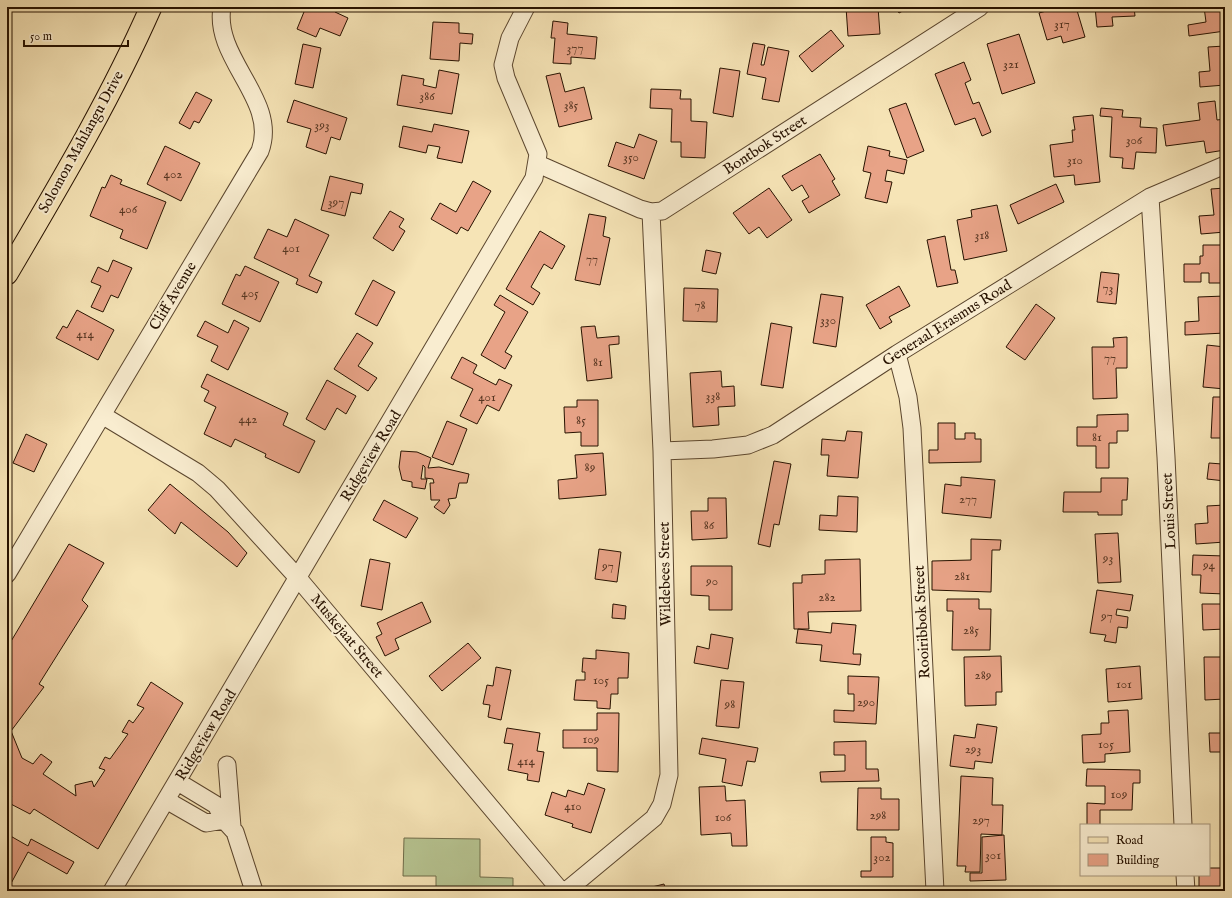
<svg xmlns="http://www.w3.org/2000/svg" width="1232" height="898" font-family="'IM FELL English',serif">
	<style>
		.pitch { fill: #b7c592; stroke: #6f6c49 }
		.building { fill: #e8a387; stroke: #271200 }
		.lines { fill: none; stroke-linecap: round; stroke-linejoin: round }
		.minor-casing { stroke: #5b462e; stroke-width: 19 }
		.major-casing { stroke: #271200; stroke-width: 23 }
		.minor { stroke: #f9edd0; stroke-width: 17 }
		.major { stroke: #f6e4b6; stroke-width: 21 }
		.labels { text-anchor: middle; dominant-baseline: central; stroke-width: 4; stroke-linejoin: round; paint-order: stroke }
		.number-label { font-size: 13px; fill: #573622 }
		.street-label { font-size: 15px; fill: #271200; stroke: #f9edd0 }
	</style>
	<rect width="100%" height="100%" fill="#f6e4b6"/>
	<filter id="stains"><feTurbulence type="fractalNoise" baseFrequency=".005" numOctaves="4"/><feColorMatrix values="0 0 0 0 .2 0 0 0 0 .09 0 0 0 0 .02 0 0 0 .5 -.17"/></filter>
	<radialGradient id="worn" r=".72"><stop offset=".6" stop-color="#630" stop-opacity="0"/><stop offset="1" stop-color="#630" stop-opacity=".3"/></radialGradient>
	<path class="pitch" d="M404 838 480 839V877L513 878V891H436V876H403Z"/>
	<path class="building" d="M306 7H336L335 12 348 18 340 36 320 28 316 37 297 29Z
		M846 7H878L880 34 848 36Z
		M895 7H910L899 13Z
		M1061 7H1076L1085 37 1063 43 1061 36 1047 40 1039 13Z
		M1095 7H1134L1135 16 1112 17 1113 26 1097 27Z
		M1204 7H1225V31L1189 36 1188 25 1206 22Z
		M553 21 568 23 567 34 597 37 595 59 571 57V64L553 63 555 38H551Z
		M433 22 459 23V33L473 34 472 44 460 43 459 61 430 59Z
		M831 30 844 46 812 72 799 56Z
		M1019 34 1035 83 1002 94 987 44Z
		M753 43 765 45 761 65H764L768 47 789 51 779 102 762 99 766 78 747 74Z
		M303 44 321 48 313 88 295 84Z
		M1225 46V85L1200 87 1199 72 1210 71 1208 47Z
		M964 62 971 80 965 83 973 104 979 102 991 132 982 136 975 118 955 125 935 74Z
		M720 68 740 71 733 117 713 113Z
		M439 70 459 74 452 114 397 105 402 75 424 79 423 85 436 88Z
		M560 73 565 92 584 87 592 119 559 127 546 76Z
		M651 89 681 90 680 99H691V121L707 122 705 158 681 157V142H671L672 109 650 108Z
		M196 92 212 100 199 123 194 121 190 129 179 123Z
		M294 100 347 118 340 140 331 137 326 154 306 147 311 129 287 122Z
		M1215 101 1217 120 1225 119V129H1222L1225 150 1206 153 1204 141 1166 146 1163 125 1200 120 1198 103Z
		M906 103 924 151 907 158 889 109Z
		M1101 108 1123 110 1122 117 1141 118 1140 127 1157 128 1156 153 1136 152 1134 169 1122 168 1123 158 1110 157 1112 117 1100 116Z
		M1093 115 1100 182 1075 185 1074 175 1054 177 1050 145 1073 142 1072 130H1075L1073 117Z
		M434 124 469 131 462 163 437 158 440 147 428 145 426 153 399 147 403 126 432 132Z
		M639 134 657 141 644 179 608 166 616 142 634 148Z
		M165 146 200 163 181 201 147 184Z
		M868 146 890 151 889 156 907 160 904 174 887 170 885 181 892 182 887 203 865 198 871 173 863 171Z
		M820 154 835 179 832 181 840 195 809 213 802 201 809 197 802 185 792 191 782 176Z
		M111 175 122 180 120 184 166 202 147 249 120 238 123 230 90 216 102 187 105 188Z
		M330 176 363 184 361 194 351 192 345 216 321 210Z
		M473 181 491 191 468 231 461 227 457 234 431 219 440 203 456 212Z
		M1056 184 1064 202 1018 224 1010 205Z
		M769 188 792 220 767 238 759 227 749 234 733 213Z
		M1225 188V232L1201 234 1199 216 1214 215 1211 189Z
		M997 205 1007 251 964 260 957 220 972 217 971 210Z
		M390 211 404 219 399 227 405 231 393 251 373 238Z
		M589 214 606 217 603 236 610 238 600 285 575 280Z
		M295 219 329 235 309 276 322 282 317 293 296 284 298 279 254 258 268 229 287 237Z
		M540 231 565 246 552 269 544 264 531 287 540 293 533 305 506 289Z
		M945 236 951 270H955L958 283 937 287 927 240Z
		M1203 245H1225V283H1209V273H1201V282H1184V264H1200V256H1203Z
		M706 250 721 253 716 274 702 271Z
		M113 260 132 268 118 298 111 295 103 312 91 307 101 286 91 282 98 267 108 272Z
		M245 266 279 282 260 322 222 304 236 274 240 276Z
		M1101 272 1119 274 1116 304 1097 302Z
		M373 280 395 292 377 326 355 314Z
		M899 286 910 306 889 317 892 322 880 329 866 305Z
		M684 288 718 289 717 322 683 321Z
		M821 294 843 297 836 347 813 343Z
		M500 295 528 312 505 352 512 356 505 369 481 355 505 312 494 305Z
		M1225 296V333L1185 335V322L1199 321 1198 297Z
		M1036 304 1055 318 1025 360 1006 347Z
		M77 310 114 330 98 360 56 338 63 326 67 328Z
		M234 320 249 328 228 370 211 361 218 346 197 336 205 321 228 333Z
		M771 323 792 327 783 388 761 385Z
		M595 326 597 338 619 336V344L609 345 612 378 587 381 581 327Z
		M357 333 373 343 358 366 377 378 368 391 334 369Z
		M1127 337V368H1116L1117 398 1093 399 1092 347H1114L1113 338Z
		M1207 345 1225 347V389L1203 387Z
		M462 357 477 365 473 373 496 385 499 379 512 385 499 411 487 405 477 424 460 416 473 389 451 378Z
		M721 371 722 387 734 386 735 406 718 407 719 425 693 427 690 373Z
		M207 374 288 413 283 425 315 441 299 473 265 457 266 454 235 439 231 447 204 434 216 407 204 401 209 391 201 387Z
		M327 380 356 396 346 414 337 408 325 430 306 419Z
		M1213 397H1225V438H1211Z
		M577 400H598V446H581V432L565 433 564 407H577Z
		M1128 414V431H1117V443H1109V468H1096V446H1077V427H1097V415Z
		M447 421 467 429 453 465 432 457Z
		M938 423H955V439H965V433H975V439H981V462L929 463V450H938Z
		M847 431 862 432 858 478 827 476 829 455H821L822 439 845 441Z
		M26 434 47 444 34 472 13 463Z
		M1223 448 1225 449V481L1207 479 1209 463 1222 464Z
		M401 451 417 452 431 458 428 468 439 467 469 474 467 483H459L456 498 448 499 450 505 444 514 434 507 440 500H431L430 483H434L433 479 425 478V467L423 465 421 479H427L425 489 412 487V482L402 480 399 467Z
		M603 453 606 495 559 499 558 480 577 478 575 455Z
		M774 461 791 464 779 525 774 524 770 547 758 544Z
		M961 477 995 480 991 518 942 513 945 484 961 486Z
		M1101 478H1128L1127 500H1122V515H1098V512H1063L1064 492H1101Z
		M170 484 228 532 247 553 237 567 181 522 175 534 148 510Z
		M838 496 858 497 857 532 819 530 820 515 837 516Z
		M708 498H726L727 538 692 540 691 511H708Z
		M384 500 418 518 406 538 373 520Z
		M1225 505V542L1196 544 1195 524 1208 523 1207 506Z
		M1118 533 1121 582 1098 583 1095 534Z
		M971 539 1001 540 1000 550H992L991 592 932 590V561L971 560Z
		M69 544 104 563 82 600 88 606 39 684 44 687 11 731 22 758 33 764 41 754 52 762 43 774 76 796 75 785 92 781 94 787 105 770 99 768 105 757 110 759 128 734 122 732 129 720 133 723 144 708 137 705 151 682 183 703 98 849 34 809 30 814 7 802 12 796 7 793V648Z
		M599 549 621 552 617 582 595 579Z
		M1193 555 1225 556V594L1200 593 1201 575H1192Z
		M370 559 390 563 382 610 361 606Z
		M860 559 861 611 808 612 809 629H794L793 583H802V575L825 574V560Z
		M691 566H732V610H709V596L691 595Z
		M1097 590 1133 595 1130 611 1117 609 1116 615 1128 617 1127 628 1118 627 1116 643 1104 641 1106 635 1090 633Z
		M947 599H979V609H991L990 650H952L953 611H947Z
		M422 602 431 622 395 639 399 649 385 656 376 637 382 634 377 623Z
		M613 604 626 606 625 619 612 618Z
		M1202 604H1222V622H1225V629L1203 630Z
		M832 623 856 625 853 654H861L860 665 820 661 822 645 796 643 798 629 831 633Z
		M711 634 733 638 728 669 694 663 697 646 709 649Z
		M468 643 481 658 442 691 429 676Z
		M596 650 629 653 628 678H618V694H611L610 709 597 708V701L574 700 576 680H585V672H582L583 658 596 659Z
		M1001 656 1002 692H996V705L965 706 964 657Z
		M1204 657H1225V699L1205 700Z
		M1140 666 1142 699 1108 702 1106 669Z
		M496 667 511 670 501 720 488 717 490 705 483 704 487 685 493 686Z
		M848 676 879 677 876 724 834 722V710L854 711V694H848Z
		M721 680 744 682 739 728 716 726Z
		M1224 708 1225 752H1210L1209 733H1224Z
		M1128 710 1130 752 1105 754V762L1083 763 1082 735 1101 734V723H1109L1108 711Z
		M597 713H619L618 772 597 771V748H563V730H597Z
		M977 724 997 727 992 763 975 761 974 769 950 766 954 735 975 738Z
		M507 728 540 733 537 751 544 752 539 782 527 780 528 774 508 770 513 744 504 743Z
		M702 738 758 748 755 762 747 761 742 786 722 782 726 759 699 754Z
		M866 741V769H878L879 781 821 782 820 772 845 771V755H834V742Z
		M1087 769 1140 770V783H1133L1132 810H1100V825H1087V803L1105 804V786H1086Z
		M961 776 993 778 992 805H1003L1002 835 981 834 980 872H965L966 866H957Z
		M588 783 605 789 591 833 572 827 573 824 545 815 552 792 566 797 568 790 584 795Z
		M725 786 726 801 745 800 747 846H732L731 833 701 835 699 787Z
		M858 788H881V799H899V830H857Z
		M7 834 28 846 31 839 74 862 67 874 28 852 8 889 11 891H7Z
		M1004 835 1006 880 970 881V873H982V837Z
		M871 837H886V842L893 843V877H861V871H871Z
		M1209 868H1225V891H1199V875H1209Z
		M664 884 666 891H640V890Z
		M865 889H892V891H865Z"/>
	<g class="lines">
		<defs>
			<path id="minor" d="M538 164 640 209 651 212 662 211 980 7
				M1150 197 1166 457 1183 825
				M897 354 908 397 912 428 935 891
				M102 415 198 473 217 489 298 578 561 891
				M662 451 713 449 748 445 773 435 897 354 1150 197 1225 165
				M7 574 260 151C279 100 213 59 222 7
				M227 765 232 827
				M178 782 216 805 224 820 235 832 254 891
				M166 800 206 823 224 820
				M1185 875 1186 891
				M112 891C254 654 394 416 534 178L538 154 506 78 503 65 510 38 526 7
				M566 891 654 818 662 804 669 775 662 451 651 212"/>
			<path id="major" d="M7 274C58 187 110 100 151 7"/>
		</defs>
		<use href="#minor" class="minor-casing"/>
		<use href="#major" class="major-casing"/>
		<use href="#minor" class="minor"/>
		<use href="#major" class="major"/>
	</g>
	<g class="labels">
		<g class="number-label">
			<text x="1062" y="24">317</text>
			<text x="575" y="48">377</text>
			<text x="1011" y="64">321</text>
			<text x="427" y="96">386</text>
			<text x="571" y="105">385</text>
			<text x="322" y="125">393</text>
			<text x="1134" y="140">306</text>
			<text x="631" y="157">350</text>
			<text x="1075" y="160">310</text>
			<text x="173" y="174">402</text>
			<text x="336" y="202">397</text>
			<text x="128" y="209">406</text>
			<text x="982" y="235">318</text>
			<text x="291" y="248">401</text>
			<text x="592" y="259">77</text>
			<text x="1108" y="288">73</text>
			<text x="250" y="293">405</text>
			<text x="700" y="305">78</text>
			<text x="828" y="320">330</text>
			<text x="85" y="334">414</text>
			<text x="1110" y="358">77</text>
			<text x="598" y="362">81</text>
			<text x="713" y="396">338</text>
			<text x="487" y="397">401</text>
			<text x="248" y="419">442</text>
			<text x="581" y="420">85</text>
			<text x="1097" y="437">81</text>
			<text x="590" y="467">89</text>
			<text x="968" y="499">277</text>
			<text x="709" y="525">86</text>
			<text x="1108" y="558">93</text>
			<text x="1209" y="565">94</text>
			<text x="608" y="566">97</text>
			<text x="962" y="576">281</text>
			<text x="712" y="581">90</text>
			<text x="827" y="597">282</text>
			<text x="1107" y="616">97</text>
			<text x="971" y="630">285</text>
			<text x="983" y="675">289</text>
			<text x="601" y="680">105</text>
			<text x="1124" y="684">101</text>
			<text x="866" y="702">290</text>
			<text x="730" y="704">98</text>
			<text x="591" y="739">109</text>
			<text x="1106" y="744">105</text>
			<text x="973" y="749">293</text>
			<text x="526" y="761">414</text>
			<text x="1119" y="794">109</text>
			<text x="573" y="806">410</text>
			<text x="878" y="815">298</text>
			<text x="723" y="817">106</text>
			<text x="981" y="820">297</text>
			<text x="993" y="855">301</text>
			<text x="882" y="857">302</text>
		</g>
		<g class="street-label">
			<text transform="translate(81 142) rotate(-61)">Solomon Mahlangu Drive</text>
			<text transform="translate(765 145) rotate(-33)">Bontbok Street</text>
			<text transform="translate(173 296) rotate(-59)">Cliff Avenue</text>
			<text transform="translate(947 323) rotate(-32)">Generaal Erasmus Road</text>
			<text transform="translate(371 456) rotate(-59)">Ridgeview Road</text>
			<text transform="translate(1169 511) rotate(-93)">Louis Street</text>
			<text transform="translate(665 574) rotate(-91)">Wildebees Street</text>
			<text transform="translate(922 622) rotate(-93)">Rooiribbok Street</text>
			<text transform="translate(347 636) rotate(50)">Muskejaat Street</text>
			<text transform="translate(206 735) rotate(-59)">Ridgeview Road</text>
		</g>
	</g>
	<rect width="1232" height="898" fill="none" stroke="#f6e4b6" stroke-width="24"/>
	<rect x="8" y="8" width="1216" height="882" fill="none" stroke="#271200" stroke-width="2"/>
	<rect x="12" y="12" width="1208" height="874" fill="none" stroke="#271200"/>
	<rect x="1080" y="824" width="130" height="52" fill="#f9edd0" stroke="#a5957d"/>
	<rect x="1088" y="837" width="20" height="6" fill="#f6e4b6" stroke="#a5957d"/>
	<text x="1116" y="844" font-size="12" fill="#271200">Road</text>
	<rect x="1088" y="854" width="20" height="12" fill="#e8a387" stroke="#a5957d"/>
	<text x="1116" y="864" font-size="12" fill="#271200">Building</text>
	<path d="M24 40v6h104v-6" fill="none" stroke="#271200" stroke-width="2"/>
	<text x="30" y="40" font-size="12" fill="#271200" stroke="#f9edd0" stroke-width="3" paint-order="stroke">50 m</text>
	<rect width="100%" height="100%" filter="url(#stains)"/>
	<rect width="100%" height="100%" fill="url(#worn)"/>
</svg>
